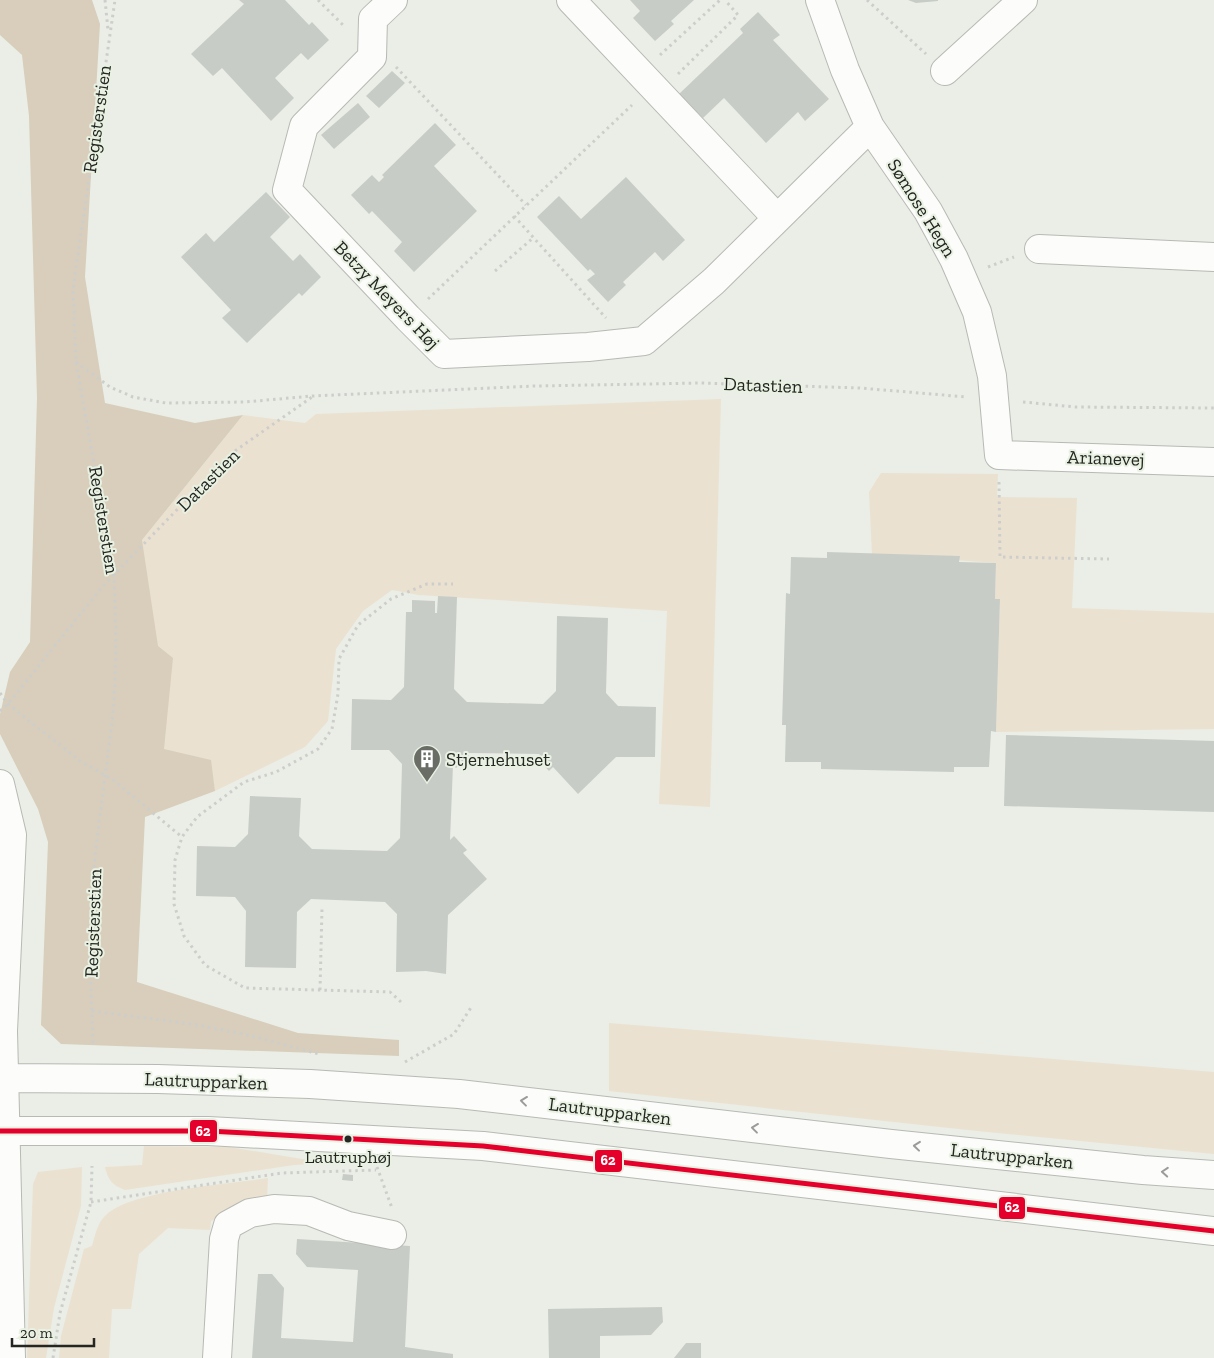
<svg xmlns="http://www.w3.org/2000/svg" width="1214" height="1358" font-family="'Zilla Slab',serif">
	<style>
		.green { fill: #ebe1d0 }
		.forest { fill: #d8cebb }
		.building { fill: #c8ccc7 }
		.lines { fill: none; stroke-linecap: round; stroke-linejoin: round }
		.minor-casing { stroke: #b7bab4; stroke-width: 30 }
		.path { stroke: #cdcecb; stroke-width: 3; stroke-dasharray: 2.5 4; stroke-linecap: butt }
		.minor { stroke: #fcfcfb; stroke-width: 28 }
		.bus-1-casing { stroke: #e9f1e3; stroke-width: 9 }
		.bus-1 { stroke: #e4002b; stroke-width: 5 }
		.oneway { stroke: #9b9c99 }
		.bus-dot { fill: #242721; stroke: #e9f1e3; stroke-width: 2 }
		.labels { text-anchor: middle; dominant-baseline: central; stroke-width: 4; stroke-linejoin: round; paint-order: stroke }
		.bus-label { font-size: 18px; fill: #242721; stroke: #e9f1e3 }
		.street-label { font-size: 19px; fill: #242721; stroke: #e9f1e3 }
		.poi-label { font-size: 19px; fill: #242721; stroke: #e9f1e3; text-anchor: start }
		.line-badge { stroke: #e9f1e3; stroke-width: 2 }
		.badge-label { font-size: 14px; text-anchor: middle; font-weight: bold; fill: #fff }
	</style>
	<rect width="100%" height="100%" fill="#eaeee6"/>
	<path class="green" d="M721 399 710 807 659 804 667 611 419 595 392 590 363 611 336 649 328 721 305 747 215 791 213 778 113 815 142 540 243 415 305 423 316 414Z
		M881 473 998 474 997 497 1077 498 1072 608 1214 613V729L996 732 1000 599H995L996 563 872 554 869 492Z
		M609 1023 1214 1072V1154L977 1131 609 1091Z
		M144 1146 229 1147 326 1163 294 1165 125 1190C112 1185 108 1180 105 1167L142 1165Z
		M82 1167 81 1206 54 1308 46 1358H27L33 1184 38 1172Z
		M268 1178 267 1200 256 1201 211 1221 210 1230 168 1228 139 1254 131 1309H112L109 1358H59L61 1336 84 1249 92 1246C95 1236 97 1223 106 1215 132 1190 229 1184 268 1178Z"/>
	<path class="forest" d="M0 0H92L100 24 85 277 105 403 195 423 243 415 142 540 158 646 173 658 164 749 211 760 215 791 145 817 137 982 298 1033 399 1040V1056L61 1044 41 1025 48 842 38 809 0 734V714L10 672 30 642 37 398 29 116 22 55 0 35Z"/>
	<path class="building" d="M239 0H285L309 25 312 22 329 40 308 60 301 53 275 78 294 98 271 121 222 68 213 76 191 54 244 4Z
		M630 0H694L671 21 674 24 655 41 633 18 640 11Z
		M908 0H938V1L916 3Z
		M758 12 780 35 773 40 829 99 805 121 798 112 766 143 724 98 703 118 679 94 743 33 740 29Z
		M392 71 405 83 379 108 366 96Z
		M358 103 370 117 334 149 321 135Z
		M435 123 456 145 434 166 477 211 414 272 394 251 402 242 372 211 369 214 351 195 372 175 379 182 384 177 382 175Z
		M626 177 685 240 663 261 655 252 623 282 626 285 608 302 587 280 595 274 590 269 588 271 537 217 559 196 581 219Z
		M266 192 290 217 270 237 293 261 300 254 321 277 302 296 299 293 247 343 222 318 231 310 181 257 206 233 214 242Z
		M827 552 960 556 959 562 996 563 995 599H1000L996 732 991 731 989 767H954V772L821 769V762H785L786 725H782L786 593 790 594 791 557 827 558Z
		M438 596 457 597 454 689 467 702 543 704 556 691 557 616 608 618 606 693 618 706 656 707 655 757H616L578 794 553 767 549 771 537 758 540 754 467 753 469 756 456 768 453 765 450 840 454 836 467 850 463 853 487 879 448 915 446 974 426 971 396 972 397 914 385 902 311 899 297 912 296 968 245 967 246 911 235 897 196 896 197 846 235 847 248 834 250 796 301 798 299 836 312 849 387 851 400 838 402 764 389 750H351L352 699 391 700 404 687 406 612H412V600L435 601V613H437Z
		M1006 735 1214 741V812L1004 806Z
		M343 1174 353 1175V1181L342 1180Z
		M297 1239 410 1246 405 1347 453 1354V1358H252L258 1274H272L284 1288 281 1338 353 1342 358 1270 307 1267 296 1254Z
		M662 1307 663 1322 651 1335 600 1336V1358H549L548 1309Z
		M686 1343H701V1358H674Z"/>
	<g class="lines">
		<defs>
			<path id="minor" d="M393 0 373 19 372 57 304 126 287 190 408 318 444 354 588 347 644 341 714 281 870 127
				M571 0 777 218
				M820 0 845 70 870 127 928 211 954 259 977 312 992 376 999 455 1214 462
				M945 71 1023 0
				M1039 249 1214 257
				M0 784 12 835 3 1031 11 1358
				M0 1078 158 1079 310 1084 459 1094 891 1144 1143 1170 1214 1175
				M0 1131H208L483 1146 1214 1231
				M217 1358 224 1239 228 1225 250 1213 274 1209 309 1211 348 1226 392 1235"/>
		</defs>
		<use href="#minor" class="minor-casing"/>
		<path class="path" d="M105 0 108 30
			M318 0 345 27
			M867 0 926 54
			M660 55 720 0
			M396 67 526 205
			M678 74 738 15 725 0
			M514 216 606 318
			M988 267 1014 257
			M495 271 533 238
			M428 299 632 105
			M76 362 110 387 133 397 166 403 245 402 312 396 535 386 701 383 860 388 967 397
			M1023 402 1076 407 1214 408
			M999 482 1000 557 1109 559
			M0 693 8 704 80 761 112 779 182 837
			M0 711 8 704 103 586 232 453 312 397
			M320 990 322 908
			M401 1002 390 992 245 988 205 965 184 936 174 904 175 860 182 837 197 817 244 782 276 772 318 749 332 729 338 694 339 659 358 625 391 599 427 584H453
			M92 1011 192 1024 244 1034 319 1054
			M93 1043C92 999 88 955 91 911 94 844 106 778 113 712 117 666 116 621 114 576L76 362 73 289 115 0
			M405 1062 454 1034 472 1006
			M377 1167 392 1208
			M91 1202 282 1173 376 1170
			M53 1358 60 1313 91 1202 92 1166"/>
		<use href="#minor" class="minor"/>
		<defs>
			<path id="bus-1" d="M0 1131H208L483 1146 1214 1231"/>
		</defs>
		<use href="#bus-1" class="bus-1-casing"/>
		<use href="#bus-1" class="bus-1"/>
	</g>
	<defs><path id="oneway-chevron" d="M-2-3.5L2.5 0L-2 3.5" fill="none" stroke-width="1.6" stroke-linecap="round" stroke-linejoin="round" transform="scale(1.25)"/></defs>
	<g class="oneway">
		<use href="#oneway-chevron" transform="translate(524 1101) rotate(-173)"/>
		<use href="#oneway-chevron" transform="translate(755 1128) rotate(-173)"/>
		<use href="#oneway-chevron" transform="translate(917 1146) rotate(-174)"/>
		<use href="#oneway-chevron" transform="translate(1165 1172) rotate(-176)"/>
	</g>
	<defs>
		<symbol id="building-pin" viewBox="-11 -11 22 30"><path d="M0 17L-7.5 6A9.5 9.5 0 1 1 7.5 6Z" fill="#696d66" stroke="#e9f1e3"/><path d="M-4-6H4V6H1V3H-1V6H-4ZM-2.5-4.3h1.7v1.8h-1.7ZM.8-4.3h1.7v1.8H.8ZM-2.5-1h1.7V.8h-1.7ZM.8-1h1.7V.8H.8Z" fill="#fff"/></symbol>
	</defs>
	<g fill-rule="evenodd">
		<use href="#building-pin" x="411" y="743" width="32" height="43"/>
	</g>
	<circle class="bus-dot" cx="348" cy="1139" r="4.5"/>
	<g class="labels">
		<g class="bus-label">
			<text x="348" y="1157">Lautruphøj</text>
		</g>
		<g class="street-label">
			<text transform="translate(97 119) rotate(-82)">Registerstien</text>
			<text transform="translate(922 208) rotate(58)">Sømose Hegn</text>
			<text transform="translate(387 295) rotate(46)">Betzy Meyers Høj</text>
			<text transform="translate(763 385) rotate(2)">Datastien</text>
			<text transform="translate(1106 458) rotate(2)">Arianevej</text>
			<text transform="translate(208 480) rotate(-45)">Datastien</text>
			<text transform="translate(104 520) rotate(81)">Registerstien</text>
			<text transform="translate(93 923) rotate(-88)">Registerstien</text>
			<text transform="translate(206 1081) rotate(2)">Lautrupparken</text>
			<text transform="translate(610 1111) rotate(7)">Lautrupparken</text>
			<text transform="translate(1012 1156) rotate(6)">Lautrupparken</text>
		</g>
		<g class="poi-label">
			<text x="446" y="759">Stjernehuset</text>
		</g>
	</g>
	<g class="line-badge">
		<rect x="189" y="1119" width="29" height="24" rx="5" fill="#e4002b"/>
		<rect x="594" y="1149" width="29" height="24" rx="5" fill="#e4002b"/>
		<rect x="998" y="1196" width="28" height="24" rx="5" fill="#e4002b"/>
	</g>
	<g class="badge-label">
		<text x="203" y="1136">62</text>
		<text x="608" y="1165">62</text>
		<text x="1012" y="1212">62</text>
	</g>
	<path d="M12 1338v8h82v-8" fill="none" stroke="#242721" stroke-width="2.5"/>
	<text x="20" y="1338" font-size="15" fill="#242721" stroke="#e9f1e3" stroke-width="4" paint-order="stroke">20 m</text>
</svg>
